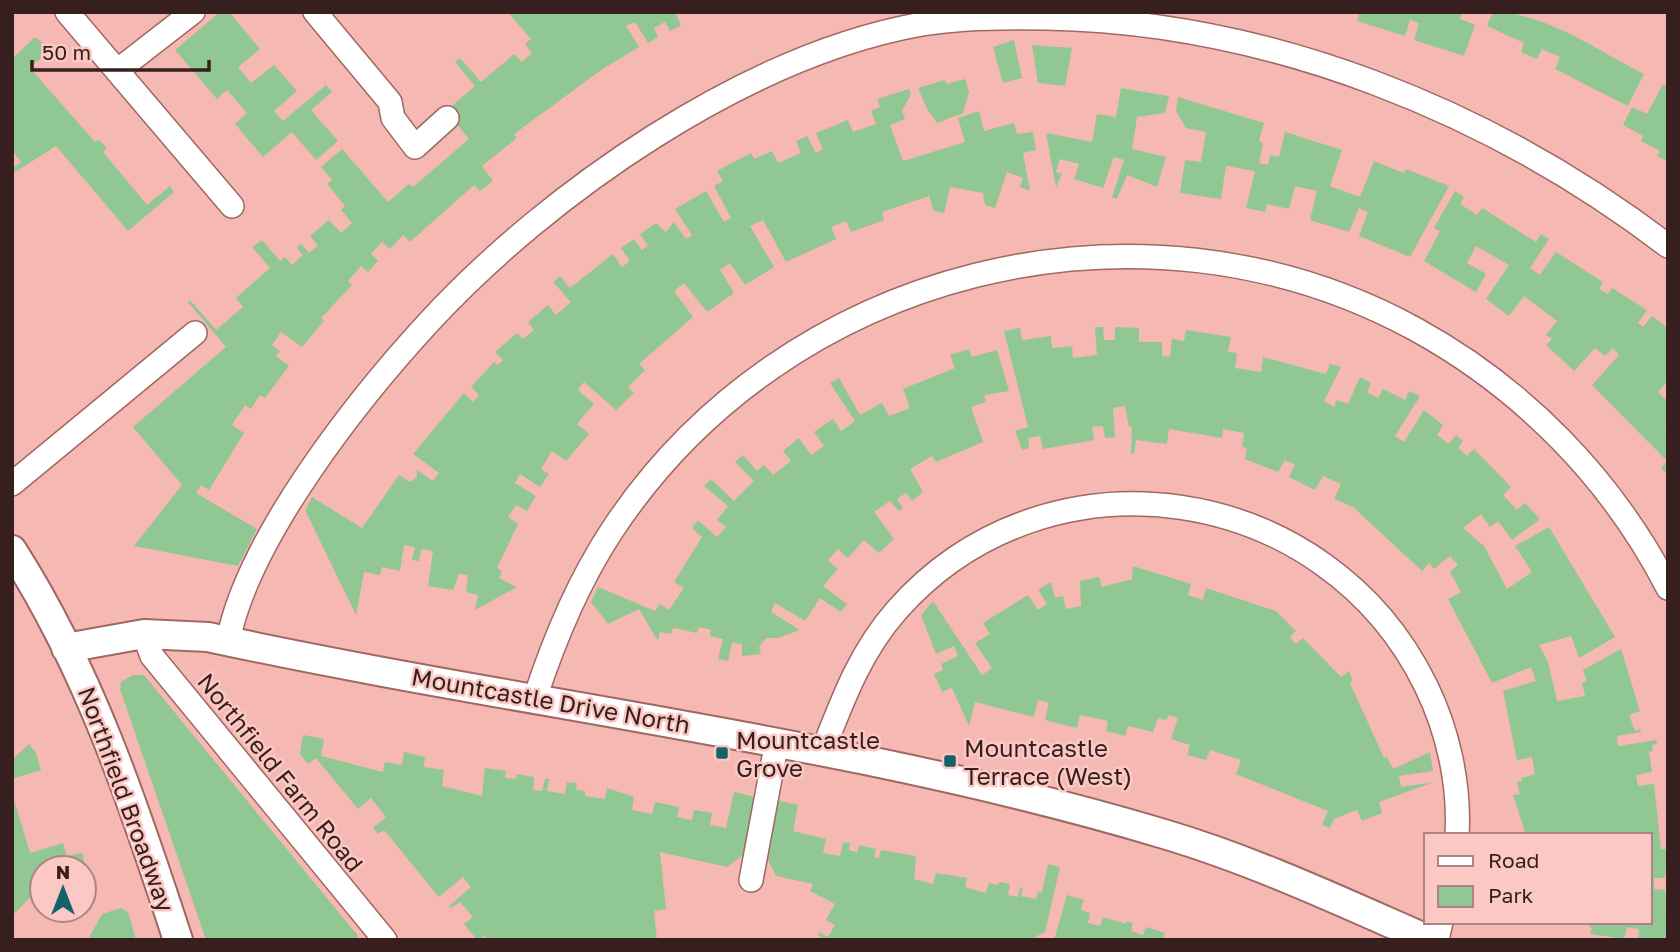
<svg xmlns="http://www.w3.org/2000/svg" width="1680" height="952" font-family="'Golos Text',sans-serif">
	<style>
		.green { fill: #91c792 }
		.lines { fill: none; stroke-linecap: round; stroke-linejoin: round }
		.minor-casing { stroke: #a06863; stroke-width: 26 }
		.tertiary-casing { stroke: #a06863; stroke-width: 32 }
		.minor { stroke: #fff; stroke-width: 23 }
		.tertiary { stroke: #fff; stroke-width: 28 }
		.poi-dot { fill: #14636b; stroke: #fbc8c3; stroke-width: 2.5 }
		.labels { text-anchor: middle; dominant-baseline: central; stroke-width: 5; stroke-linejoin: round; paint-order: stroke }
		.street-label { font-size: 24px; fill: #361f1d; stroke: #fbc8c3 }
		.poi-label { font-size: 24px; fill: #361f1d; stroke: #fbc8c3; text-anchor: start }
	</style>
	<rect width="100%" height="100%" fill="#f6b8b2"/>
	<path class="green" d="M220 12H229L260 49 238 67 251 83 274 65 297 91 274 111 283 121 326 85 332 92 311 110 338 141 316 160 292 132 263 157 235 124 247 113 227 90 217 99 175 50Z
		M513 12H675L681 26 670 31 665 22 654 28 658 37 648 43 635 22 626 26 639 47 601 70 514 134 517 138 482 166 493 181 480 191 474 185 410 242 403 235 390 249 382 242 371 254 378 261 368 272 361 266 348 281 352 285 321 318 324 321 302 347 281 332 272 345 280 351 276 356 289 366 265 398 260 395 251 409 245 405 232 425 244 433 209 490 201 485 196 493 257 529 238 566 134 546 182 485 133 427 226 347 188 302 190 300 216 330 243 307 236 298 270 268 252 247 262 240 280 261 285 257 292 265 303 255 297 248 301 244 309 253 318 246 310 236 329 220 341 233 352 223 341 210 345 206 327 184 332 180 321 167 342 149 388 202 409 184 413 187 469 139 446 111 475 86 455 62 460 58 481 82 514 54 522 62 532 53 525 44 531 39 510 15Z
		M1360 12H1462L1460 19 1475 25 1464 56 1414 40 1419 23 1410 20 1405 36 1357 21Z
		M1493 12C1545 12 1598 51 1644 74L1628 106 1555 69 1560 57 1542 49 1537 59 1521 52 1524 43 1487 26Z
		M35 37 51 49 30 68 95 142 99 140 107 148 103 152 147 205 170 186 174 192 128 231 56 146 12 174V168L21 162 12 150V53L15 56Z
		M1014 40 1022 78 1003 83 993 47Z
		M1032 45 1072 48 1065 86 1038 83Z
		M965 79 969 92 963 113 937 123 927 109 918 88 945 80 947 84Z
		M1663 84 1668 86V162L1657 156 1660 151 1641 141 1643 136 1623 125 1632 107 1647 114Z
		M1121 88 1169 96 1165 113 1137 117 1132 149 1166 157 1157 187 1127 175 1117 199 1112 197 1124 160 1114 157 1103 188 1074 179 1079 164 1060 159 1056 172 1062 174 1056 187 1046 133 1092 142 1097 114 1116 117Z
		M909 89 911 94 902 111 905 119 890 125 903 161 965 142 958 118 979 111 984 131 1014 123 1017 134 1033 132 1036 150 1023 153 1030 191 1020 187 1023 178 1007 172 995 208 985 205 983 193 950 187 944 213 934 211 929 196 882 212 884 220 851 232 846 221 831 227 836 239 786 262 763 220 750 226 774 267 745 285 730 263 720 270 734 293 707 312 684 283 674 291 693 317 639 364 645 370 628 387 634 393 616 410 584 382 578 390 594 404 577 424 589 434 566 461 552 451 541 469 549 474 540 487 520 474 515 483 536 496 527 511 516 505 508 517 518 524 497 568 502 571 499 578 517 587 475 610 478 595 466 592 468 575 459 574 453 590 428 586 433 551 421 549 419 561 412 560 415 547 404 545 400 571 382 567 380 575 364 572 356 615 305 510 312 497 362 528 399 475 410 482 417 477V470L433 481 439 473 413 454 464 393 473 402 479 395 471 387 494 362 498 365 503 360 495 352 517 333 523 339 534 330 528 322 548 305 556 315 571 302 553 282 560 276 570 288 613 254 622 267 630 261 621 248 634 239 642 250 648 246 640 234 656 223 666 232 674 222 686 239 692 235 675 209 706 191 724 222 731 218 714 186 723 181 717 171 751 153 754 159 772 151 778 163 801 153 796 141 807 136 816 153 823 149 816 133 848 120 853 132 876 124 871 111 880 107 877 99Z
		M1178 97 1264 123 1259 141 1263 143 1259 163 1268 165 1270 155 1279 157 1285 132 1342 150 1330 186 1360 197 1374 161 1404 173 1406 169 1449 186 1410 257 1359 236 1368 212 1359 208 1349 232 1310 220 1317 191 1295 186 1289 209 1267 204 1265 212 1246 208 1255 171 1226 166 1221 199 1180 193 1185 160 1201 162 1206 132 1186 128 1176 111Z
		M1455 191 1464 197 1460 204 1477 215 1482 208 1536 242 1541 234 1549 239 1530 268 1540 275 1556 252 1603 282 1599 289 1608 294 1612 288 1647 310 1638 323 1643 327 1652 316 1668 328V381L1658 392 1668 402V427L1665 431 1668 433V474L1661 468 1667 461 1592 385 1619 355 1613 348 1605 356 1595 348 1574 371 1546 345 1552 339 1546 335 1557 321 1524 296 1509 316 1486 299 1509 265 1476 246 1467 263 1486 274 1476 292 1424 261 1440 231 1434 228Z
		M1095 327H1103L1104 340H1115V327L1139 328V342H1162V356L1170 357 1172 339 1184 341 1186 330 1231 337 1228 352 1237 353 1235 368 1261 372 1263 357 1326 374 1330 364 1341 367 1324 401 1334 407 1337 400 1348 404 1360 377 1371 383 1367 392 1378 398 1383 389 1405 400 1409 391 1420 396 1395 436 1404 442 1424 410 1443 425 1437 435 1449 444 1456 435 1463 441 1458 448 1467 456 1474 449 1511 487 1503 495 1517 510 1525 503 1540 519 1512 540 1498 521 1490 527 1481 514 1463 528 1484 546 1507 589 1532 572 1515 546 1549 527 1615 637 1579 658 1571 636 1539 645 1548 662 1557 701 1585 696 1582 683 1587 681 1583 670 1621 649 1640 711 1629 715 1635 731 1640 729 1641 732 1617 736 1618 746 1656 740 1657 744 1652 745 1653 751 1649 752 1652 772 1636 775 1638 786 1654 784 1661 849H1667L1665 878H1654V889L1665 890 1668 940H1638L1639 929 1627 927 1624 939 1590 934 1592 929 1586 922H1650V835H1526L1513 795 1520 794 1517 782 1522 781 1521 778 1535 774 1532 757 1517 760 1503 691 1536 681 1531 667 1492 683 1448 599 1461 592 1450 572 1458 565 1450 556 1434 569 1429 563 1422 571 1353 507 1334 499 1341 484 1323 476 1315 490 1289 477 1295 465 1285 460 1278 472 1245 459 1247 449 1242 446 1244 433 1223 429 1222 438 1169 429 1167 444 1136 440 1134 454H1131L1132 427H1129L1125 406 1113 408 1115 437 1105 438 1103 426 1092 427 1094 440 1043 449 1040 436 1028 438 1029 448 1022 450 1015 431 1028 427 1004 331 1020 328 1022 340 1051 336 1052 348 1072 346 1073 358 1097 355Z
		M969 349 972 357 997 350 1009 391 984 395 986 402 971 407 983 442 936 462 932 456 910 469 923 492 912 501 906 493 897 499 903 508 899 511 890 501 874 512 894 539 879 553 864 540 848 558 838 549 828 560 838 569 823 586 847 604 841 612 820 598 805 621 775 603 771 612 800 630 778 638H766L759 647 761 654 742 656V644L732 643 728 661 718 659 723 639 710 636 711 630 699 627 697 633 673 628 671 634 660 632 658 641 639 609 608 624 591 602 598 587 655 611 660 604 669 610 684 588 674 582 702 537 692 528 698 520 717 537 726 527 717 520 728 506 704 486 711 479 734 501 754 481 735 462 743 455 757 471 764 465 773 475 791 461 783 451 799 438 811 455 824 446 814 432 833 419 841 431 855 421 830 383 839 378 860 415 882 403 889 416 910 408 903 389 955 368 950 355Z
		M1133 566 1191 584 1188 595 1203 600 1206 588 1276 611 1296 631 1290 637 1296 644 1303 638 1341 677 1349 671 1353 681 1350 683 1384 758 1387 757 1393 769 1430 752 1433 771 1399 776 1401 787 1434 782 1379 802 1382 813 1362 821 1357 810 1334 819 1330 828 1322 825 1328 811 1236 774 1241 760 1210 750 1206 760 1187 755 1190 745 1171 739 1178 718 1169 715 1166 720 1158 718 1153 732 1128 726 1125 736 1106 731 1108 721 1080 715 1077 728 1045 720 1049 703 1038 700 1034 717 975 702 969 726 952 688 942 692 934 674 943 670 941 664 958 656 954 646 936 654 921 615 933 601 982 675 992 668 975 643 990 634 983 623 1028 595 1038 610 1047 604 1038 590 1051 582 1055 598 1063 596 1066 609 1081 606 1080 581 1099 577 1102 587 1132 579Z
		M133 675H144L358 936 355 940H206L120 689 121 682Z
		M303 735 324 739 321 756 383 772 385 762 402 765 404 752 425 757 424 767 444 770 442 786 482 796 485 768 506 771 505 778 516 779 517 774 534 777 533 790 542 791 545 779H549L547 791 565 794 567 782 577 783 576 790 585 791V796L605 799 607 788 634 797 632 810 652 814 655 802 679 807 677 817 692 820 694 810 712 813 710 825 726 828 734 792 756 797 743 855 727 867 660 852 666 909 654 911 657 940H488L485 936 477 940 464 924 473 917 460 902 451 908 449 906 471 887 463 877 439 897 384 830 378 834 373 828 386 817 371 798 358 809 316 758 308 764 300 754Z
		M29 744 36 753 41 770 12 779V760Z
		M12 793 30 853 63 843 67 856 83 853 84 868 62 865 42 868V885L12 916Z
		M777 800 798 805 793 831 826 839 823 853 840 856 843 842 850 843 849 850 857 852 859 845 876 849 874 857 879 858 881 850 916 856 914 879 933 884 936 873 967 878 965 887 986 893 989 883 998 885 999 882 1010 884 1008 895 1018 897 1020 887 1023 888 1021 896 1036 899 1038 892H1042L1048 864 1060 867 1045 932 1029 940H825L818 935 819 932 828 937 835 925 826 920 835 904 810 891 813 884 776 876 766 856Z
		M1067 895 1084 900 1081 910 1090 913 1088 923 1100 926 1103 917 1126 924 1127 921 1133 923 1131 931 1143 935 1146 927 1165 933 1163 940H1054Z
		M121 908 128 912 136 940H88L102 914Z"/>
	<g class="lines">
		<defs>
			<path id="minor" d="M67 12 232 206
				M315 12 390 102 393 118 415 147 447 118
				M117 71 193 12
				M12 484 195 333
				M144 634 152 656 385 940
				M228 641C248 538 358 399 429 322 549 192 747 55 922 24 963 17 1005 17 1046 18 1270 22 1491 111 1668 246
				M535 698C554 640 577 584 611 532 783 269 1140 179 1415 329 1523 388 1612 479 1668 588
				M823 750C843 699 860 652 897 610 1048 439 1327 482 1426 686 1448 731 1460 784 1457 835
				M751 880 777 741
				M1437 940 1441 922"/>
			<path id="tertiary" d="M12 550C89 670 134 805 178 940
				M66 648 144 634 208 637C526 706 851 740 1164 834 1255 861 1342 902 1429 940"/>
		</defs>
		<use href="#minor" class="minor-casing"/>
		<use href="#tertiary" class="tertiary-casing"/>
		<use href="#minor" class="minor"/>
		<use href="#tertiary" class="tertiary"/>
	</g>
	<g class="poi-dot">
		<rect x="715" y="746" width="14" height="14" rx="3.5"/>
		<rect x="943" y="754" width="14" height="14" rx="3.5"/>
	</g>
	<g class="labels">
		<g class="street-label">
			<text transform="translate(551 700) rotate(10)">Mountcastle Drive North</text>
			<text transform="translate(281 772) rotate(51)">Northfield Farm Road</text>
			<text transform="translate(127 799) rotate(70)">Northfield Broadway</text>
		</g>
		<g class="poi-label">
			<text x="736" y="739">Mountcastle<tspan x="736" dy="28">Grove</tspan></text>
			<text x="964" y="747">Mountcastle<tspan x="964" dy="28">Terrace (West)</tspan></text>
		</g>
	</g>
	<rect width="1680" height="952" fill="none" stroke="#361f1d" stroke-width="28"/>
	<rect x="1424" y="833" width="228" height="91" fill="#fbc8c3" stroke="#ac8481" stroke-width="2"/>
	<rect x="1438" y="856" width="35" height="10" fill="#ffffff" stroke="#ac8481" stroke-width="2"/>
	<text x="1488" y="868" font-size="21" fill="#361f1d">Road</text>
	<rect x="1438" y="886" width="35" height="21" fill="#91c792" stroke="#ac8481" stroke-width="2"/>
	<text x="1488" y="903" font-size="21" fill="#361f1d">Park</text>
	<g transform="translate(63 889)"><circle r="33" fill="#fbc8c3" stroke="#ac8481" stroke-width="2"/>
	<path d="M0-5L12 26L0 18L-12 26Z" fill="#14636b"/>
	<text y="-10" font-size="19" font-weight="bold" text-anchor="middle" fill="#361f1d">N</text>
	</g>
	<path d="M32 60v10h177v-10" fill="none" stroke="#361f1d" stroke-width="3.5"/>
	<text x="42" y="60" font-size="21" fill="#361f1d" stroke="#fbc8c3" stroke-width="5" paint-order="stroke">50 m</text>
</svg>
